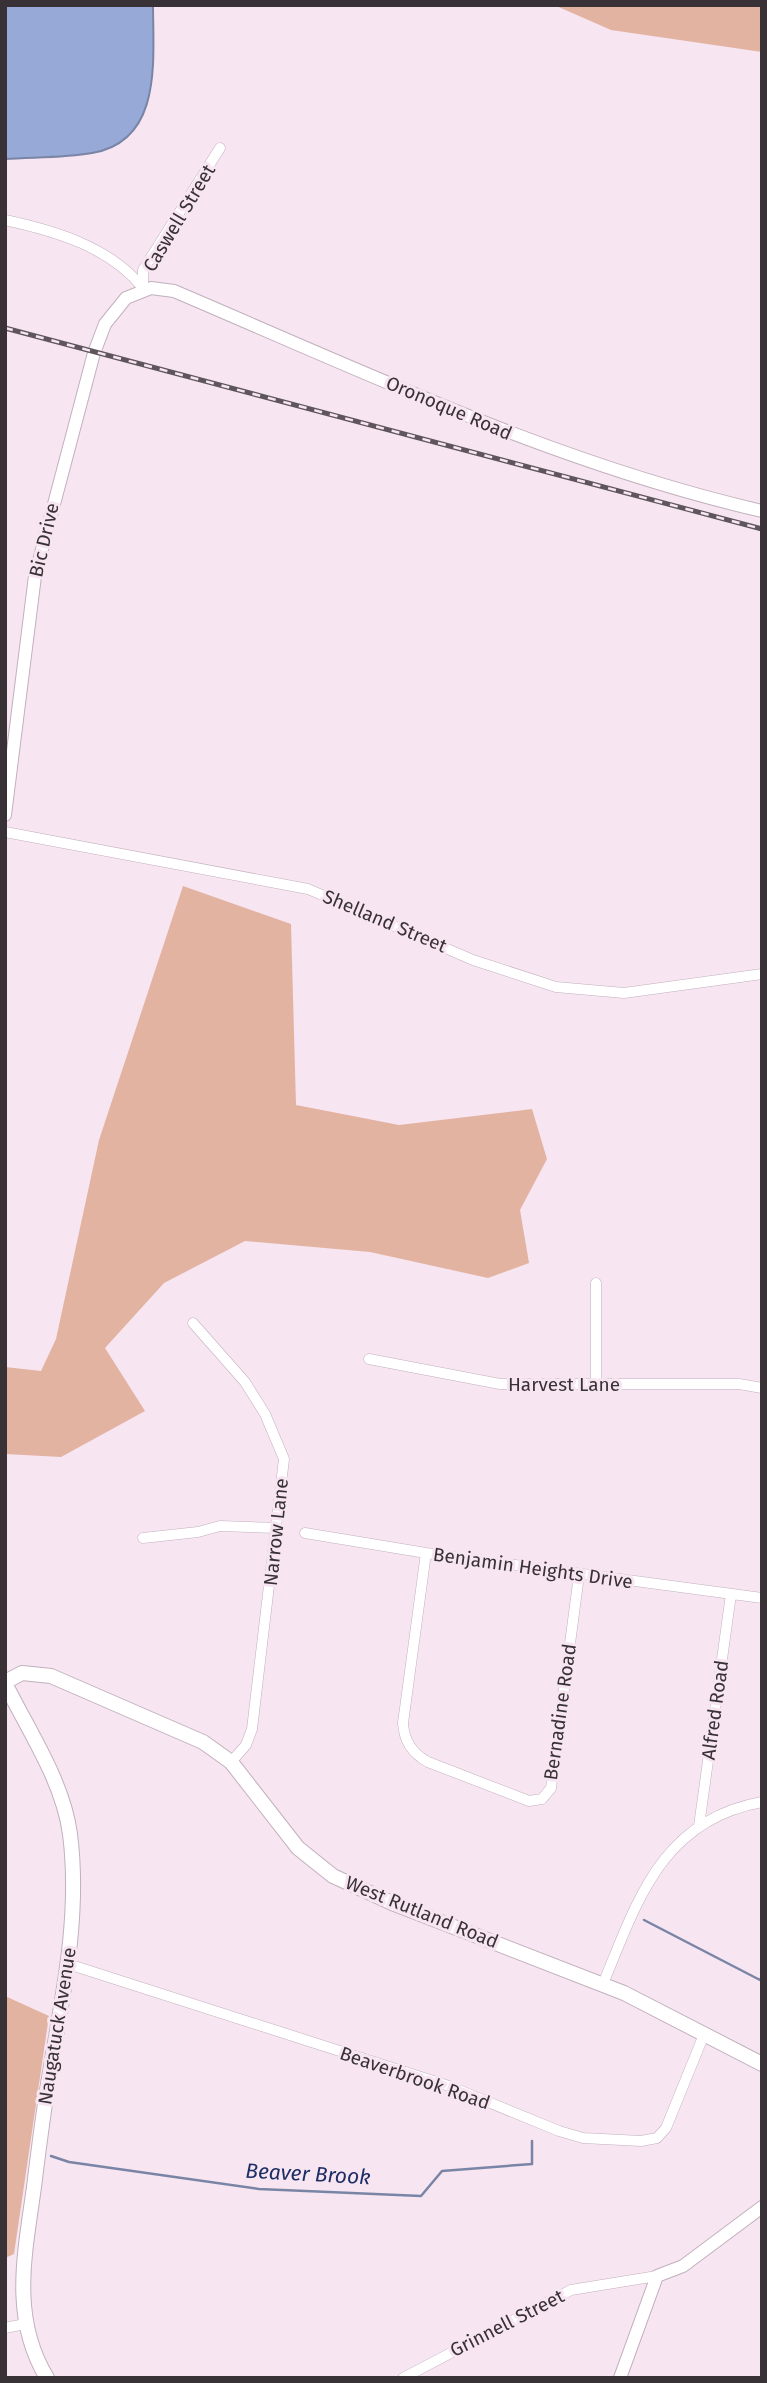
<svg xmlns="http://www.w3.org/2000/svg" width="767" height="2383" font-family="'Fira Sans',sans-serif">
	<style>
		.green { fill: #e3b3a1 }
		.water { fill: #97a9d6; stroke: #7a85a6; stroke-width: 2 }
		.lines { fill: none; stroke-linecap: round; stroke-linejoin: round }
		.stream { stroke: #7a85a6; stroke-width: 2.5 }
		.minor-casing { stroke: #c2b0bd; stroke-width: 11 }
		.tertiary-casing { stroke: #c2b0bd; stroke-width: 14 }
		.secondary-casing { stroke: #c2b0bd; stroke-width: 16 }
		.minor { stroke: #fff; stroke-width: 10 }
		.tertiary { stroke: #fff; stroke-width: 12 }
		.secondary { stroke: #fff; stroke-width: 14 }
		.rail-casing { stroke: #5f555c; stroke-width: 5 }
		.rail { stroke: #f7e5f2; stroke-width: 2.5; stroke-dasharray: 8; stroke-linecap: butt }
		.labels { text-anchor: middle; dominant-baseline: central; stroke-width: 6; stroke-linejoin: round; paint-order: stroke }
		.street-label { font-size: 19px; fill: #383136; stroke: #f7e5f2 }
		.water-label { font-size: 21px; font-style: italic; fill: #1e2e65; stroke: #f7e5f2 }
	</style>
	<rect width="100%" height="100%" fill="#f7e5f2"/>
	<path class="green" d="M554 5H762V52L611 30Z
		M183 886 291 924 296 1105 399 1125 532 1109 547 1159 520 1210 529 1263 488 1278 370 1252 245 1241 164 1283 105 1348 145 1411 61 1457 5 1454V1367L41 1371 56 1339 99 1140Z
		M5 1996 49 2016 14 2254 5 2258Z"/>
	<path class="water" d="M5 5H153C153 60 163 141 92 153 64 158 34 157 5 159Z"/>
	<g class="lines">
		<path class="stream" d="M644 1920 760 1980 762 1976
			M51 2156 69 2162 259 2189 421 2196 442 2171 532 2164V2141"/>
		<defs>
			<path id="minor" d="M5 220C56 231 110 247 143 288
				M143 289V270L220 148
				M5 832 308 889 473 960 556 987 624 993 762 974
				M596 1283V1384
				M193 1323 245 1382 265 1414 284 1459 252 1729 246 1745 231 1762
				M369 1359 500 1384H739L762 1388
				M305 1533 426 1553 762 1598
				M143 1538 198 1532 220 1526 277 1528
				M426 1553 403 1723C404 1741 413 1754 428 1762L529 1801 542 1799 551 1788 579 1575
				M699 1826 731 1594
				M68 1964 449 2086 559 2131 583 2138 641 2141 657 2138 666 2128 703 2037
				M603 1984C637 1902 661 1820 762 1802
				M5 2328 25 2324
				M403 2378 571 2290 657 2276"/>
			<path id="tertiary" d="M5 815 35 576 94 353 105 324 126 298 151 288 174 291C367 373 557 464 762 511
				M620 2378 657 2276 683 2266 762 2207"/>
			<path id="secondary" d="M5 1682 22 1673 51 1676 203 1742 231 1762 298 1848 333 1876 392 1903 624 1993 762 2064
				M5 1683C28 1730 63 1781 70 1834 80 1912 64 1989 51 2066 44 2106 39 2146 34 2187 25 2253 10 2317 47 2378"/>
		</defs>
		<use href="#minor" class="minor-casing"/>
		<use href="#tertiary" class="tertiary-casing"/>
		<use href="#secondary" class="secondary-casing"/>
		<use href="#minor" class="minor"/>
		<use href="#tertiary" class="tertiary"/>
		<use href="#secondary" class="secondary"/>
		<defs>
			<path id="rail" d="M5 328 762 529"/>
		</defs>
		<use href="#rail" class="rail-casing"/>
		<use href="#rail" class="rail"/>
	</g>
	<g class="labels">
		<g class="street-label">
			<text transform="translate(179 218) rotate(-59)">Caswell Street</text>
			<text transform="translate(449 408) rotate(23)">Oronoque Road</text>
			<text transform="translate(44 540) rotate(-77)">Bic Drive</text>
			<text transform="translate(385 921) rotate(23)">Shelland Street</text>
			<text x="564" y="1384">Harvest Lane</text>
			<text transform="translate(276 1532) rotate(-84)">Narrow Lane</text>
			<text transform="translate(533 1568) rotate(8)">Benjamin Heights Drive</text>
			<text transform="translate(715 1710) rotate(-82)">Alfred Road</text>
			<text transform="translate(560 1712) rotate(-82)">Bernadine Road</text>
			<text transform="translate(422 1912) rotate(22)">West Rutland Road</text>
			<text transform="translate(57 2026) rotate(-81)">Naugatuck Avenue</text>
			<text transform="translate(415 2078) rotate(19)">Beaverbrook Road</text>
			<text transform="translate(507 2323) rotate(-27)">Grinnell Street</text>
		</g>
		<g class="water-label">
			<text transform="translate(308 2174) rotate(3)">Beaver Brook</text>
		</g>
	</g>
	<rect width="767" height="2383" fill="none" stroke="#383136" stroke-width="14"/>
</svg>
